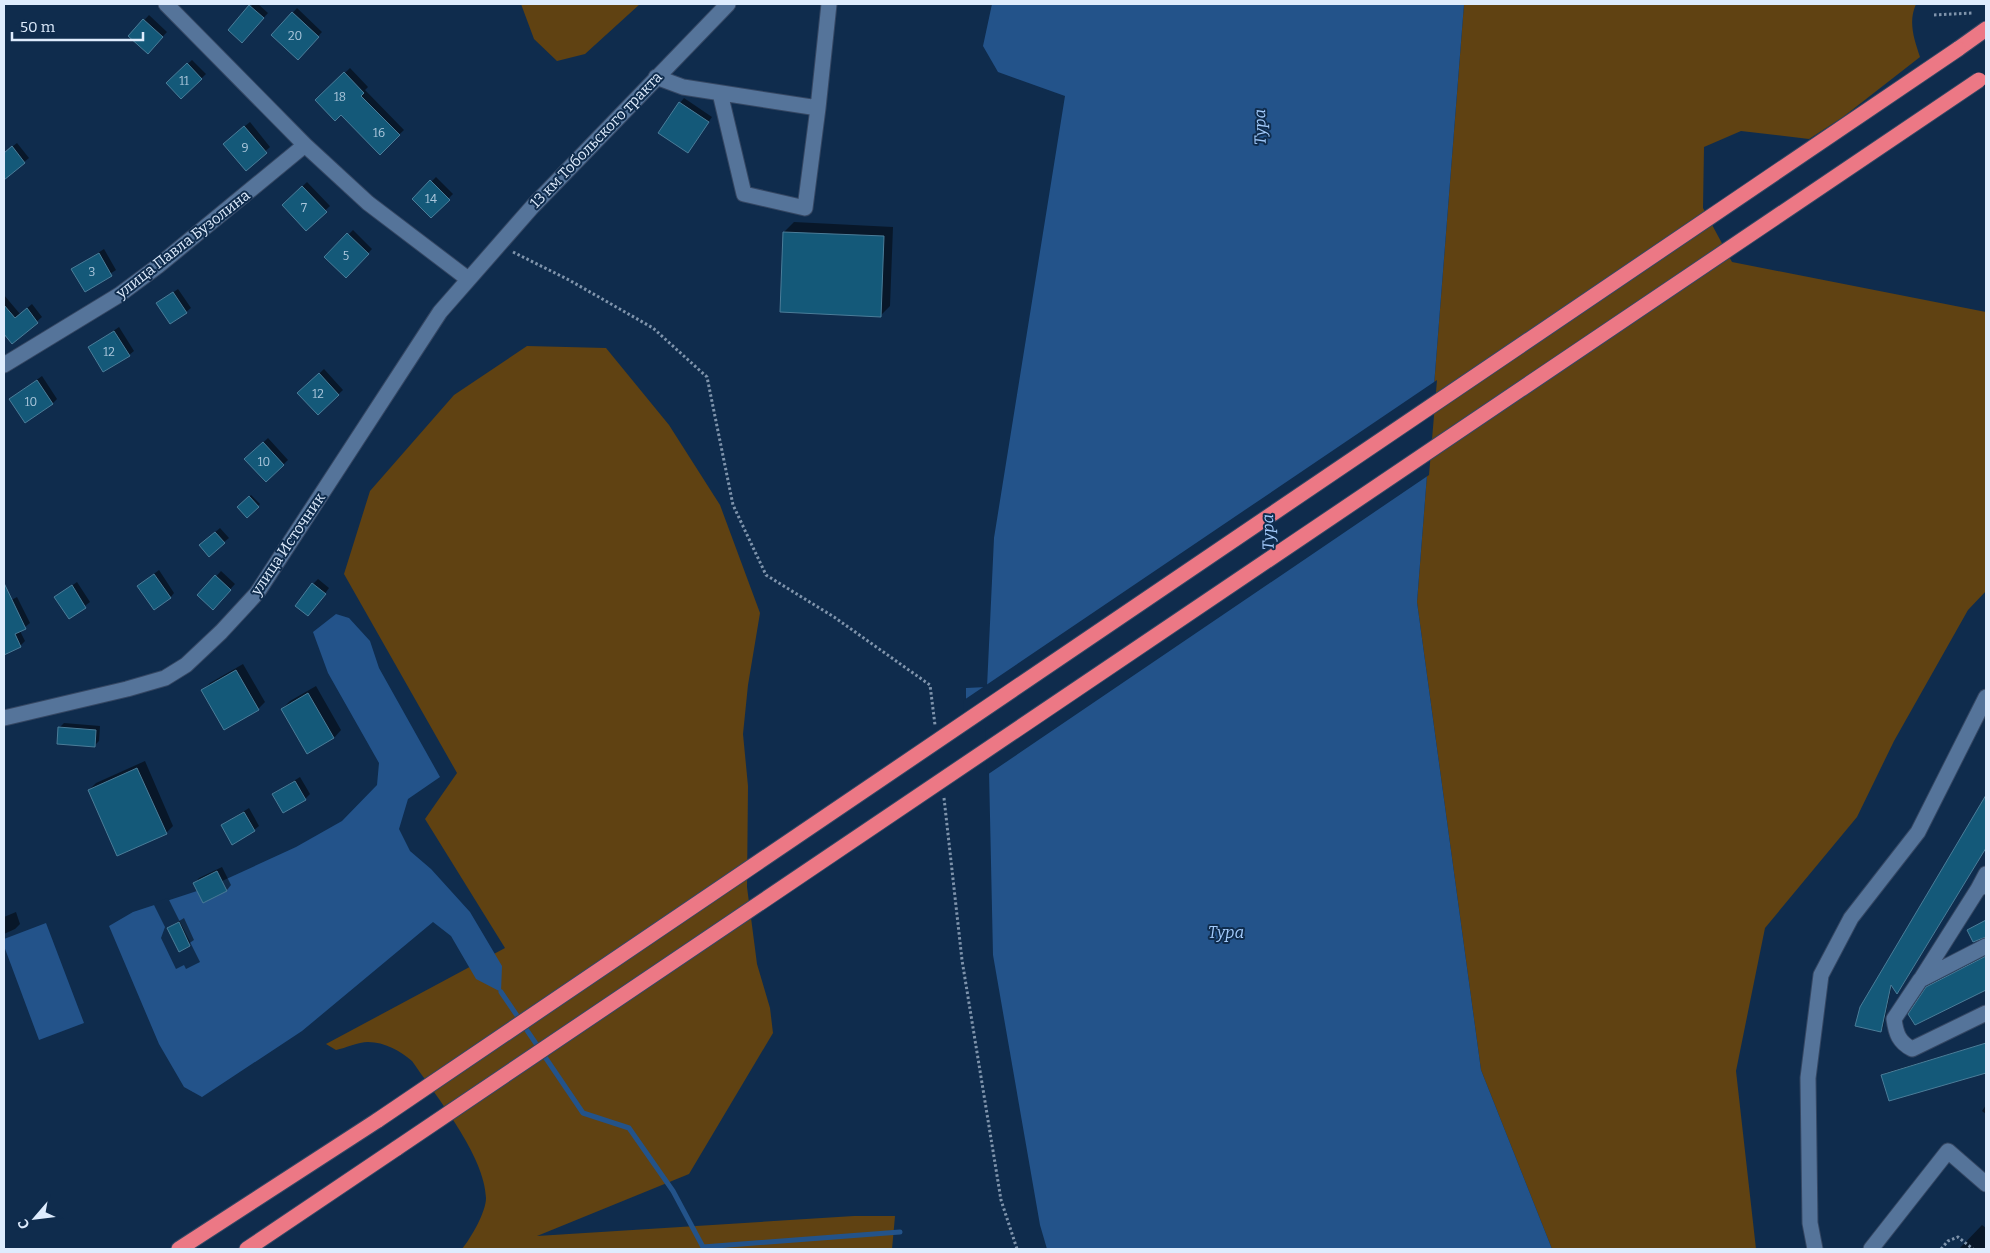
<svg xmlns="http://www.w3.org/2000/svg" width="1990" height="1253" font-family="Bitter,serif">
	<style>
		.green { fill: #604212 }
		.water { fill: #23538a }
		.pier { fill: #0f2c4d }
		.shadow { fill: #0007 }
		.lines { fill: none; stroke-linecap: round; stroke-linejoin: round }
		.stream { stroke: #23538a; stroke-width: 5 }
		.building { fill: #145979; stroke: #4b7d99 }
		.minor-casing { stroke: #354763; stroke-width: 17 }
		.highway-casing { stroke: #354763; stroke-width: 17 }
		.path { stroke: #7f94ac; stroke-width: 3; stroke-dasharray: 2.5 2.5; stroke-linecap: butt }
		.minor { stroke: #55749a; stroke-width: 15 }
		.highway { stroke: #ec7885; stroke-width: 15 }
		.highway-bridge-casing { stroke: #354763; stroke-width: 17; stroke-linecap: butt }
		.highway-bridge { stroke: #ec7885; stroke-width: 15 }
		.labels { text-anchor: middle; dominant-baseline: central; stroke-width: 4; stroke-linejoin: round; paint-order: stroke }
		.number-label { font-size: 12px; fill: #acc7dc }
		.street-label { font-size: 15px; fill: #deecfd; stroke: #0f2c4d }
		.water-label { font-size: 16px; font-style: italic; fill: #a4ccfd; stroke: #0f2c4d }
	</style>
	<rect width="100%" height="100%" fill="#0f2c4d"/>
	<path class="green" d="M521 4H640L585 54 557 61 534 39Z
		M1464 4H1916C1908 22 1914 39 1920 57L1843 117 1809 139 1741 131 1704 147 1703 208 1732 262 1986 312V591L1968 610 1894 741 1857 817 1765 928 1736 1071 1756 1249H1552L1481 1070 1417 602Z
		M527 346 606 348 669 425 720 505 760 613 748 685 743 734 748 786 747 887 757 964 770 1008 773 1033 689 1174 537 1236 854 1216H895L892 1249H462C471 1238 486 1212 486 1198 485 1156 436 1096 412 1061 400 1051 385 1042 368 1042 358 1042 346 1048 336 1050L326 1044 505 948 425 819 457 773 344 574 370 491 454 395Z"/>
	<path class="water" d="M992 4H1464L1417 602 1481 1070 1552 1249H1047L1040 1225 993 955 988 724 966 725V688L987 687 994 538 1065 96 998 72 983 46Z
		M336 614 349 618 370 641 379 668 440 777 408 799 399 829 410 851 431 869 470 912 502 966 501 992 476 979 451 936 433 922 302 1031 202 1097 184 1087 159 1044 109 926 133 912 197 891 203 903 227 891 222 881 296 847 342 821 377 785 379 763 328 673 313 632Z
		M46 923 84 1023 39 1040 4 946V939Z"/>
	<path class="pier" d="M1437 380 1429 475 987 775 985 727H966L963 725 964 700Z
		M168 898 200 962 186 969 184 965 176 969 161 938 165 927 153 903Z"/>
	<path class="shadow" d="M253 4H258L268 13 247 36 229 30Z
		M297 8 322 32 297 58 273 35Z
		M149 15 167 32 148 52 130 36Z
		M192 60 206 74 181 98 167 83Z
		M350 68 368 87 365 90 404 130 380 153 341 113 317 100Z
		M684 98 712 117 688 151 680 103Z
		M250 122 270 147 246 169 229 139Z
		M17 143 29 158 4 178V153Z
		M436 177 453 194 431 216 414 199Z
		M307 182 330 206 306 229 283 205Z
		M794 222 893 227 890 306 880 316 784 232Z
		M353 230 372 249 346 276 326 257Z
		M104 249 116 270 85 290 73 269Z
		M178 289 191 308 186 312 158 303Z
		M4 295 20 314 32 304 42 317 12 343 4 332Z
		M119 327 134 351 129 355 90 347Z
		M324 369 343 390 318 413 299 393Z
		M42 376 57 399 52 404 10 399Z
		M268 438 288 460 266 481 246 459Z
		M251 495 260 504 247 516 239 507Z
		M220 528 229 538 224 542 205 541Z
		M159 570 174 593 170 598 138 586Z
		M221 571 235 584 213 608 199 595Z
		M318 579 329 588 313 610V584Z
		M77 582 90 602 69 618 56 597Z
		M17 597 30 623 20 631 25 641 20 646 4 654V604Z
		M243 664 265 702 258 709 203 690 210 683Z
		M316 686 341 730 334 738 282 709 290 701Z
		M64 723 100 726 99 741 94 746 59 728Z
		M145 761 173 826 166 833 89 790 96 783Z
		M300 777 310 794 305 799 273 794Z
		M1986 798V847L1899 991 1892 984 1883 1028 1881 1030 1861 1008Z
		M249 808 259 826 254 830 222 825Z
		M222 867 231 885 227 890 204 901 195 883 199 878Z
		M16 912 20 924 15 929 4 934V917Z
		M184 918 194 940 179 950 168 928Z
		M1986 1043V1072L1889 1099 1883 1075 1885 1073Z
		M1986 1105V1114L1982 1111Z
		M1982 1225 1986 1228V1249H1959Z"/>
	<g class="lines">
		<path class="stream" d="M501 992 583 1113 629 1128 673 1191 703 1247 900 1232"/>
	</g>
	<path class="building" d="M249 5 264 18 242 43 228 30Z
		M292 12 319 37 298 60 271 35Z
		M143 19 163 37 148 54 128 36Z
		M187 63 202 79 181 99 166 83Z
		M344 72 364 93 361 96 400 135 380 155 341 115 335 121 315 100Z
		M679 102 709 122 688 153 658 133Z
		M244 126 267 153 246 171 223 144Z
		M12 146 25 163 4 180V153Z
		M430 180 450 200 431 218 412 199Z
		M302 186 327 212 306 231 282 205Z
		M783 232 884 236 881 317 780 312Z
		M347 233 369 254 346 278 324 257Z
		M99 253 112 276 85 292 71 269Z
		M173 292 187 313 170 324 156 303Z
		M4 305 15 318 27 308 38 323 12 344 4 334Z
		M114 331 130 356 103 372 88 347Z
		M319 373 339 395 318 415 297 393Z
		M37 380 53 404 25 423 9 399Z
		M263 442 284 465 266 482 244 459Z
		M249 496 259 507 247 518 237 507Z
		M215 532 225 543 209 557 199 545Z
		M154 574 171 598 154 610 137 586Z
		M215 575 231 590 213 610 197 595Z
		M4 583 26 629 15 634 21 647 4 655Z
		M312 583 326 594 308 616 295 606Z
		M72 585 86 608 69 619 54 597Z
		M236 670 259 710 224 730 201 690Z
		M308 693 334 738 307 754 281 709Z
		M58 727 96 730 95 747 57 744Z
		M137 768 167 834 117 856 88 790Z
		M295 781 306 800 283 813 272 794Z
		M1986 795V848L1897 994 1891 985 1881 1032 1855 1026 1860 1007Z
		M244 812 255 831 232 845 221 825Z
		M217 871 227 891 203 903 193 883Z
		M1986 920V937L1973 942 1967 930Z
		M179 922 190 946 179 952 167 928Z
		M1986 956V990L1915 1025 1908 1014 1926 987Z
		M1986 1043V1073L1889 1101 1881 1075Z"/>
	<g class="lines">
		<defs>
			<path id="minor" d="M166 4 305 145 368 203 468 279
				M656 77 683 87 818 108 829 4
				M720 93 744 194 805 208 818 108
				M4 365 119 295 158 266 305 145
				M4 718 127 689 165 678 186 665 221 632 257 593 440 312 533 206 728 4
				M1986 874 1978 889 1986 885
				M1986 946 1920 980 1894 1019C1896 1034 1899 1042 1912 1049L1986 1013
				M1921 979 1978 889
				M1815 1249 1810 1223 1808 1078 1821 975 1851 918 1918 832 1986 697
				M1871 1249 1948 1151 1986 1184"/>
			<path id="highway" d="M1958 49 1986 29
				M179 1249 378 1120
				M247 1249 397 1148"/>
		</defs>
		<use href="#minor" class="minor-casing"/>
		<use href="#highway" class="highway-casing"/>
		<path class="path" d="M1934 15 1973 13
			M513 252 569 280 653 328 707 377 733 505 766 575 834 617 930 685 935 725
			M944 798 962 960 1001 1200 1017 1249
			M1941 1249 1948 1241 1958 1237 1973 1249"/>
		<use href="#minor" class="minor"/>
		<use href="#highway" class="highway"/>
		<defs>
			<path id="highway-bridge" d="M378 1120 1958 49
				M397 1148 1979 80"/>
		</defs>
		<use href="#highway-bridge" class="highway-bridge-casing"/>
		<use href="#highway-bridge" class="highway-bridge"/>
	</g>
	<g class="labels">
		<g class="number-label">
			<text x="295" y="36">20</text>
			<text x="184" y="81">11</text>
			<text x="340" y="97">18</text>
			<text x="379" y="133">16</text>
			<text x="245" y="148">9</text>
			<text x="431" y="199">14</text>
			<text x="304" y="208">7</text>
			<text x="346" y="256">5</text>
			<text x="92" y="272">3</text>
			<text x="109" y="352">12</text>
			<text x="318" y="394">12</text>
			<text x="31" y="402">10</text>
			<text x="264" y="462">10</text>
		</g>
		<g class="street-label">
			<text transform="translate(596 140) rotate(-46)">13 км Тобольского тракта</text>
			<text transform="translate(183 244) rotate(-38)">улица Павла Бузолина</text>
			<text transform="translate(288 544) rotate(-56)">улица Источник</text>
		</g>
		<g class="water-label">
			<text transform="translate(1260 127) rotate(-91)">Тура</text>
			<text transform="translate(1268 532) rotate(-91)">Тура</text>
			<text x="1226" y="932">Тура</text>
		</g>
	</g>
	<rect width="1990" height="1253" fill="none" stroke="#deecfd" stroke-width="10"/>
	<g transform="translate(35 1218) rotate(242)" stroke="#0f2c4d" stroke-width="4" paint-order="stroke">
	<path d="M0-4L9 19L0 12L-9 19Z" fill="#deecfd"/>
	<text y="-8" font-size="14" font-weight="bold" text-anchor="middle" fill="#deecfd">С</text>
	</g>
	<path d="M12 32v8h131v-8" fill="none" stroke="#deecfd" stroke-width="2.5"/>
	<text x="20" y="32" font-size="15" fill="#deecfd" stroke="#0f2c4d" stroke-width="4" paint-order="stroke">50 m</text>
</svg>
